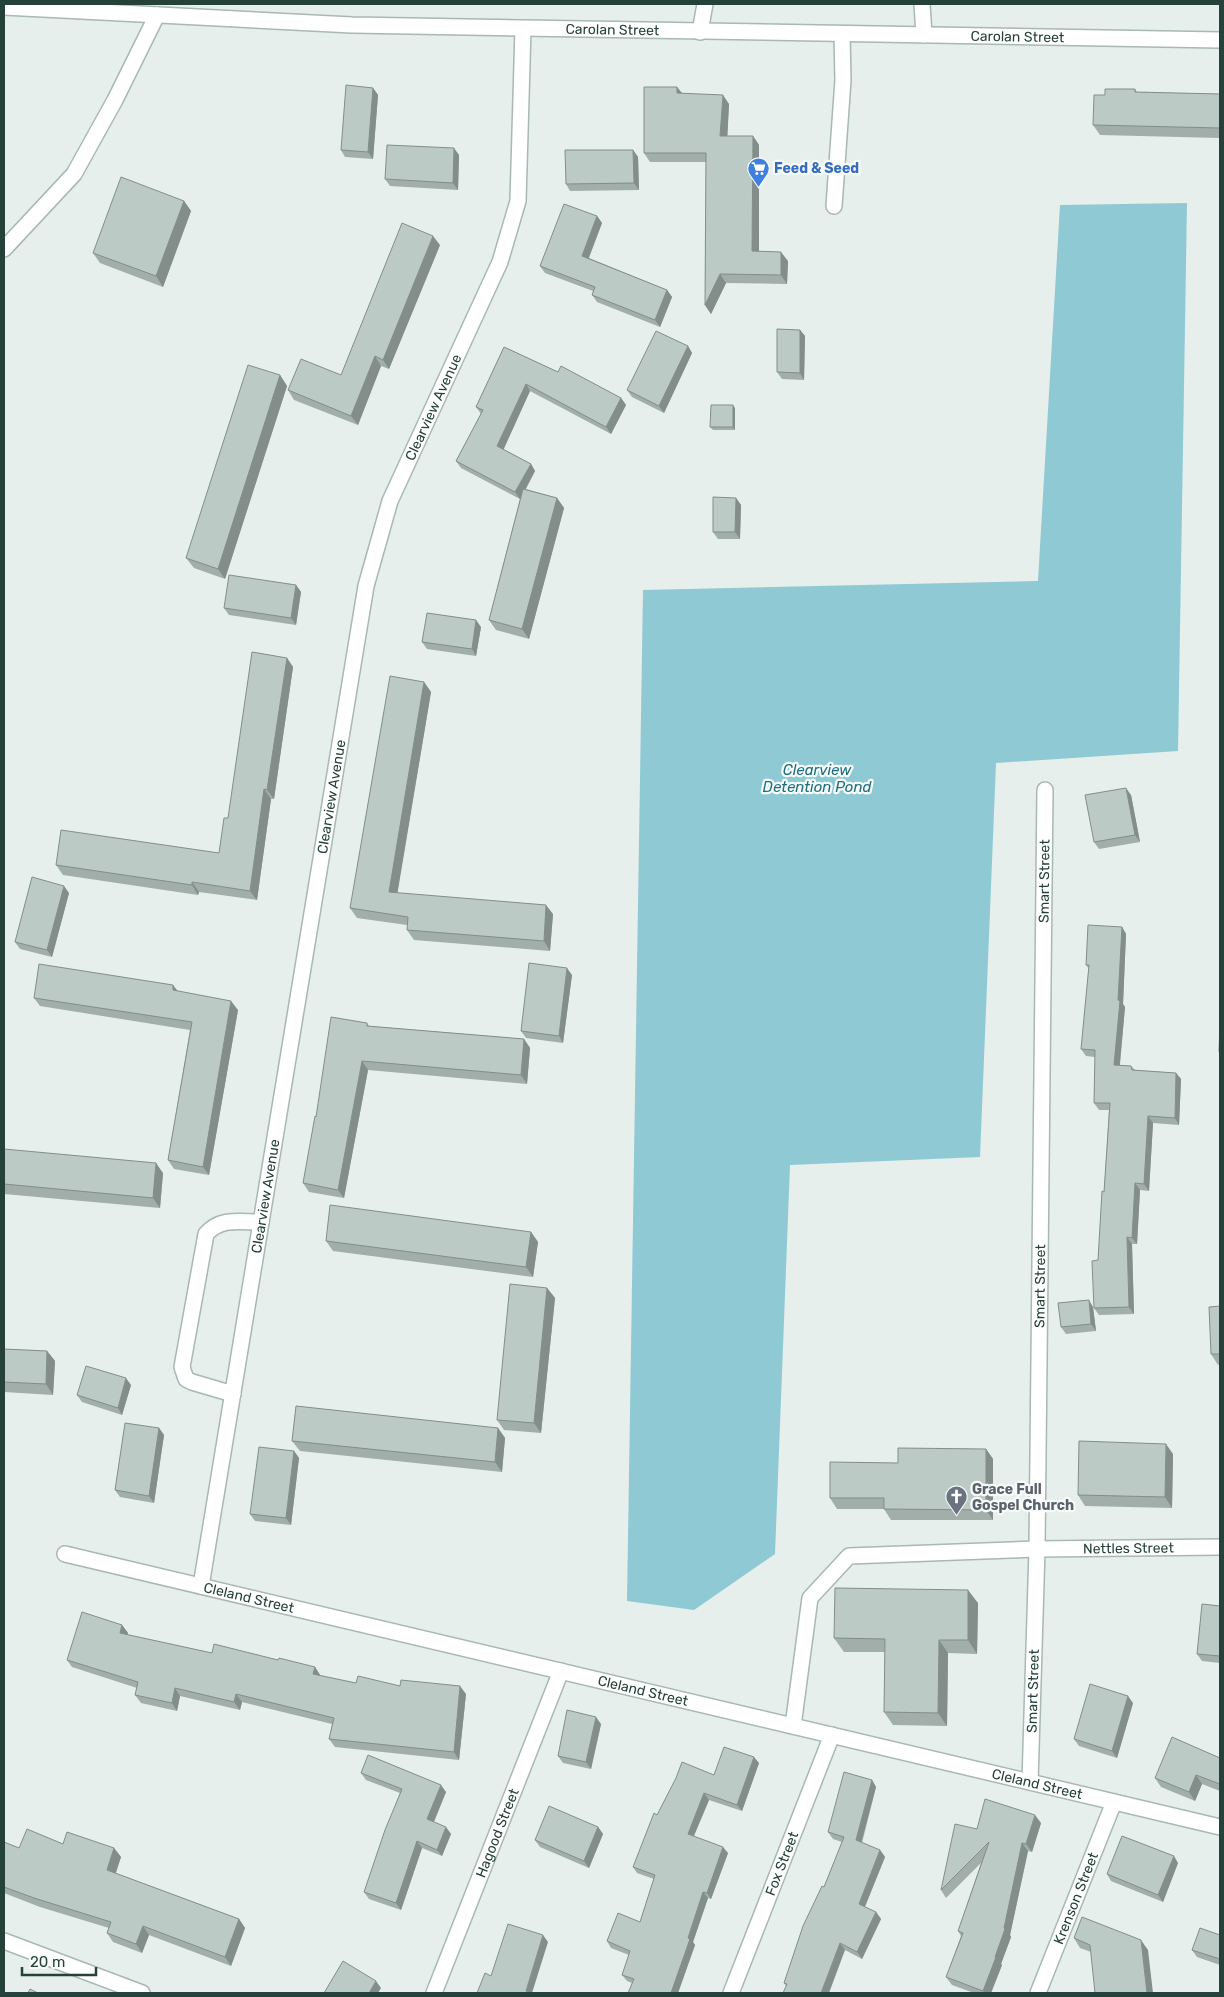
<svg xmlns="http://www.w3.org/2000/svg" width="1224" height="1997" font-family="Rubik,sans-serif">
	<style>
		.water { fill: #8ec9d4 }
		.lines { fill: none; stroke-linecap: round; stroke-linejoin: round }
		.minor-casing { stroke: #a8b8b2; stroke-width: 18 }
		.minor { stroke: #fff; stroke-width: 15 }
		.wall { fill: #a1aea9 }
		.shaded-wall { fill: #838d89 }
		.building { fill: #bbcac4; stroke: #838d89 }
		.labels { text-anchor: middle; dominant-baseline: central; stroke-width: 4.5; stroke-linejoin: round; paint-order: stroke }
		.street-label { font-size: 14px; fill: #24423a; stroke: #f7fbf9 }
		.shop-label { font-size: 14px; font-weight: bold; fill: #366cbe; stroke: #f7fbf9; text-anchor: start }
		.worship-label { font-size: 14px; font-weight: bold; fill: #5b616d; stroke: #f7fbf9; text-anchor: start }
		.water-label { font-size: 15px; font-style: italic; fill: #1c6f80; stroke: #f7fbf9 }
	</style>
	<rect width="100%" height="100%" fill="#e6efeb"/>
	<path class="water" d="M1187 203 1178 751 996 763 980 1157 790 1165 775 1554 694 1610 627 1601 643 590 1038 581 1060 205Z"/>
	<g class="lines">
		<defs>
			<g id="minor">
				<path d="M922 4 924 35"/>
				<path id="s1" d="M4 7 352 25 1220 40"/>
				<path d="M700 32 705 4"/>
				<path d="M834 206 843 80 842 34"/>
				<path d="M4 249 74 174 115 100 157 15"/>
				<path d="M233 1394 192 1382 186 1379 182 1367 206 1234C221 1217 240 1222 261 1222"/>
				<path id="s2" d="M65 1554 1220 1827"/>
				<path id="s3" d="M201 1586 366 586 390 501 500 262 518 201 523 29"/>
				<path id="s4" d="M793 1726 810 1598 849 1556 1037 1549 1220 1547"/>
				<path id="s5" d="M1030 1782 1037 1549 1045 790"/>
				<path d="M4 1941 142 1993"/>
				<path id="s6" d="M434 1993 561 1671"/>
				<path id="s7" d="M731 1993 832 1735"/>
				<path id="s8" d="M1038 1993 1114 1802"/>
			</g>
		</defs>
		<use href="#minor" class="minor-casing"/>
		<use href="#minor" class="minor"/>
	</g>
	<path class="wall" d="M677 87 682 93 729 104 727 136H753L759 145V251L788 261 787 284 726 283 711 314 705 305 706 162H650L644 153Z
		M373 88 378 95 373 159 345 157 341 150Z
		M1135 89 1137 92 1220 94V138L1100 135 1093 125 1105 95Z
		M633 150 638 157 639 190 570 191 566 184Z
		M459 155 458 190 390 186 385 179Z
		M184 201 191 211 163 287 100 263 93 253Z
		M597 216 602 223 589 258 667 290 672 297 660 327 597 302 592 295 593 291 545 273 540 266Z
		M440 245 389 369 381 366 358 425 294 400 288 390 341 375Z
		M800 330 805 336 804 380 782 379 777 372Z
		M688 346 692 353 664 413 632 397 627 390Z
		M504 347 558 372 621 398 626 405 611 434 530 391 503 449 531 464 535 471 526 489 557 498 564 508 529 639 496 630 489 620 520 499 461 468 456 461 481 414 476 407Z
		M280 375 287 386 225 579 194 568 186 558Z
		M735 408V430H713L710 427Z
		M736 498 741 505 740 539H718L713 532Z
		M296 585 301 592 296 625 229 615 224 608Z
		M481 627 476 656 427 649 422 642Z
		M287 658 293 667 274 799H271L257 900 199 892 198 895 63 875 56 865 219 853 228 818Z
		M424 682 431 692 397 893 553 914 550 951 414 940 407 930V925L357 918 350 908Z
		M1131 795 1140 842 1099 849 1094 842Z
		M69 893 52 957 20 949 15 942Z
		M1122 927 1126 934 1123 1004 1125 1007 1120 1065 1131 1066 1135 1070 1176 1073 1181 1079 1179 1125 1153 1123 1149 1191 1140 1190 1137 1244H1132L1134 1314 1099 1315 1094 1308 1104 1192 1109 1110H1099L1094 1103 1095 1057 1086 1056 1081 1049 1089 969 1086 965Z
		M572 975 563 1043 526 1038 521 1031Z
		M173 985 178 991 238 1010 209 1175 174 1169 168 1160 190 1030 40 1006 34 998Z
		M367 1023 369 1026 524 1039 530 1048 527 1084 368 1070 344 1198 309 1192 303 1183 316 1117Z
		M4 1149 163 1173 160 1208 4 1194Z
		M531 1232 538 1242 533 1277 333 1251 326 1241Z
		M547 1288 555 1298 541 1433 504 1430 497 1420Z
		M1220 1306V1364L1218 1365 1211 1354Z
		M1093 1307 1096 1331 1066 1334 1061 1327Z
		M4 1349 47 1351 55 1361 53 1395 4 1392Z
		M131 1385 122 1415 82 1402 77 1395Z
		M159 1428 164 1435 154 1503 120 1497 115 1490Z
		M498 1428 505 1438 502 1472 300 1451 292 1441Z
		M986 1449 993 1459V1520H891L884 1509H837L830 1498 898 1463Z
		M294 1451 299 1458 291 1525 255 1521 250 1514Z
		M1173 1454 1172 1508 1085 1506 1078 1495Z
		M978 1603 977 1654 948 1653 947 1726 893 1725 884 1712 885 1652H844L834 1638Z
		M1220 1606V1663L1202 1661 1197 1654Z
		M122 1625 128 1633 127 1635 212 1653 278 1660 315 1667 320 1675V1676L356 1683 400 1686 466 1694 459 1760 335 1747 329 1739 332 1724 242 1702 240 1710 180 1696 177 1711 141 1703 135 1695 137 1688 72 1667 67 1660Z
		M1133 1703 1117 1758 1079 1746 1074 1739Z
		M601 1724 591 1769 563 1763 558 1756Z
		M1220 1758V1791L1202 1784 1195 1801 1161 1787 1155 1778Z
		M759 1763 742 1811 709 1800 694 1836 728 1853 711 1899 708 1898 693 1942 695 1945 678 1993H628L632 1983 627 1981 622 1975 629 1955 611 1948 607 1941 640 1922 654 1879 637 1873 633 1867 657 1815 714 1775Z
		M361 1773 446 1792 434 1822 451 1834 442 1856 422 1848 401 1910 369 1899 364 1892 400 1793 366 1780Z
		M872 1780 876 1787 862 1843 880 1850 885 1857 865 1907 876 1912 881 1919 862 1959 845 1950 786 1986 784 1983 824 1887 842 1842 833 1839 828 1832Z
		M1041 1823 1032 1852 1028 1851 1010 1935 1011 1937 1001 1964 1002 1965 991 1993H974L952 1985 946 1977 961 1936 958 1931 981 1863 946 1898 941 1890 977 1829Z
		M598 1827 603 1834 589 1868 540 1847 535 1840Z
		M4 1842 19 1848 63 1844 114 1848 121 1857 115 1873 239 1919 245 1928 231 1966 149 1935 142 1953 113 1942 107 1933 109 1928 40 1907 4 1893Z
		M1178 1863 1163 1902 1111 1881 1107 1874Z
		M1220 1935V1965L1197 1957 1192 1950Z
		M1074 1938 1148 1950 1091 1952 1080 1948Z"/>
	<path class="shaded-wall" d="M677 87 684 96 677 93Z
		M373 88 378 95 373 159 368 152Z
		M723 95 729 104 727 145 720 136Z
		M753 136 759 145V260L752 251Z
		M454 148 459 155 458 190 453 183Z
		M633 150 638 157 639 190 634 183Z
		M184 201 191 211 163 287 156 276Z
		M597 216 602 223 587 262 582 256Z
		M433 236 440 245 389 369 383 360Z
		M781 252 788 261 787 284 781 275Z
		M720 274 726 283 711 314 705 305Z
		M667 290 672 297 660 327 655 320Z
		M800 330 805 336 804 380 800 373Z
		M688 346 692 353 664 413 659 406Z
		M375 356 381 366 358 425 351 416Z
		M280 375 287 386 225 579 218 569Z
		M526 384 530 391 502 453 497 446Z
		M621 398 626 405 611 434 606 427Z
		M733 405 735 408V430L733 427Z
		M531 464 535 471 520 499 515 492Z
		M557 498 564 508 529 639 522 629Z
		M736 498 741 505 740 539 735 532Z
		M296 585 301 592 296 625 291 618Z
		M476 620 481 627 476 656 472 649Z
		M287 658 293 667 274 799 267 790Z
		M424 682 431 692 396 902 389 892Z
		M1126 788 1131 795 1140 842 1135 835Z
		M264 789 271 799 257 900 250 891Z
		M192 882 199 892 198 895 192 885Z
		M64 886 69 893 52 957 47 950Z
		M546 905 553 914 550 951 544 941Z
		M1122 927 1126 934 1123 1004 1125 1007 1119 1072 1114 1065Z
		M567 968 572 975 563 1043 559 1036Z
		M173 985 179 994 173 990Z
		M231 1001 238 1010 209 1175 203 1167Z
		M524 1039 530 1048 527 1084 521 1075Z
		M362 1061 368 1070 344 1198 338 1190Z
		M1176 1073 1181 1079 1179 1125 1175 1118Z
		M1148 1116 1153 1123 1149 1191 1144 1184Z
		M156 1163 163 1173 160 1208 153 1198Z
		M1135 1183 1140 1190 1137 1244 1132 1238Z
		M531 1232 538 1242 533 1277 526 1267Z
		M1127 1237 1132 1244 1134 1314 1129 1307Z
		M547 1288 555 1298 541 1433 534 1423Z
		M1089 1300 1093 1307 1096 1331 1091 1324Z
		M47 1351 55 1361 53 1395 46 1384Z
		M126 1378 131 1385 122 1415 118 1408Z
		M159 1428 164 1435 154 1503 149 1496Z
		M498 1428 505 1438 502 1472 495 1462Z
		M1166 1444 1173 1454 1172 1508 1165 1497Z
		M986 1449 993 1459V1520L986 1510Z
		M294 1451 299 1458 291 1525 286 1518Z
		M968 1590 978 1603 977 1654 968 1640Z
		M122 1625 128 1633 125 1641 120 1633Z
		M939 1640 948 1653 947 1726 938 1713Z
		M315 1667 320 1675 318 1682 313 1674Z
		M460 1686 466 1694 459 1760 454 1752Z
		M175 1688 180 1696 177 1711 172 1703Z
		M236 1694 242 1702 240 1710 234 1702Z
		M1128 1696 1133 1703 1117 1758 1112 1751Z
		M596 1717 601 1724 591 1769 586 1762Z
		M754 1757 759 1763 742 1811 737 1805Z
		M1196 1775 1202 1784 1195 1801 1189 1792Z
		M872 1780 876 1787 860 1847 856 1840Z
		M441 1785 446 1792 432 1826 427 1819Z
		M704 1793 709 1800 692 1840 688 1834Z
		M1035 1815 1041 1823 1032 1852 1026 1844Z
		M446 1827 451 1834 442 1856 437 1850Z
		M598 1827 603 1834 589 1868 584 1861Z
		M417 1841 422 1848 401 1910 396 1903Z
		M1022 1843 1028 1851 1010 1935 1011 1937 1001 1964 1002 1965 991 1993H985L983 1991 1004 1928Z
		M723 1847 728 1853 711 1899 707 1893Z
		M114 1848 121 1857 114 1879 107 1870Z
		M880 1850 885 1857 863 1911 859 1904Z
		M1174 1856 1178 1863 1163 1902 1158 1895Z
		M703 1892 708 1898 693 1942 695 1945 678 1993H671L688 1938Z
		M876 1912 881 1919 862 1959 857 1952Z
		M239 1919 245 1928 231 1966 225 1957Z
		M143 1926 149 1935 142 1953 136 1944Z
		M543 1935 548 1942 532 1993H527L526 1991Z
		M1141 1940 1148 1950 1153 1993H1147Z
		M840 1943 845 1950 829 1993H821Z
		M376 1981 381 1988 378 1993H369Z"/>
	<path class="building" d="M346 85 373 88 368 152 341 150Z
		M644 87H677V93L723 95 720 136H753L752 251 781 252V275L720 274 705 305 706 153H644Z
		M1105 89H1135V92L1220 94V128L1093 125 1094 95H1105Z
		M387 145 454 148 453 183 385 179Z
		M565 150H633L634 183 566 184Z
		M121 177 184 201 156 276 93 253Z
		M564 204 597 216 582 256 667 290 655 320 592 295 595 287 540 266Z
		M402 223 433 236 383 360 375 356 351 416 288 390 301 359 341 375Z
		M777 329 800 330V373L777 372Z
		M656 331 688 346 659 406 627 390Z
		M504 347 558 372 561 366 621 398 606 427 526 384 497 446 531 464 515 492 456 461 483 410 476 407Z
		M248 365 280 375 218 569 186 558Z
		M711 405H733V427H710Z
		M523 489 557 498 522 629 489 620Z
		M713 497 736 498 735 532H713Z
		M229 575 296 585 291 618 224 608Z
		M427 613 476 620 472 649 422 642Z
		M252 652 287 658 267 790 264 789 250 891 192 882V885L56 865 61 830 219 853 224 818H228Z
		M390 676 424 682 389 892 546 905 544 941 407 930 408 917 350 908Z
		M1126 788 1135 835 1094 842 1085 795Z
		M32 877 64 886 47 950 15 942Z
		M1088 925 1122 927 1118 1000 1120 1001 1114 1065 1131 1066 1132 1070 1176 1073 1175 1118 1148 1116 1144 1184 1135 1183 1132 1238 1127 1237 1129 1307 1094 1308 1092 1261 1098 1260 1102 1191 1104 1192 1110 1103H1094L1095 1050 1081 1049 1089 965H1086Z
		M529 963 567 968 559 1036 521 1031Z
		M39 964 173 985V990L231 1001 203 1167 168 1160 192 1022 34 998Z
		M331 1017 367 1023V1026L524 1039 521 1075 362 1061 338 1190 303 1183 315 1116 316 1117Z
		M1220 1022V1052H1219Z
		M4 1149 156 1163 153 1198 4 1184Z
		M330 1205 531 1232 526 1267 326 1241Z
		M510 1284 547 1288 534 1423 497 1420Z
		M1089 1300 1091 1324 1061 1327 1058 1303Z
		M1220 1306V1354H1211L1209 1307Z
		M4 1349 47 1351 46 1384 4 1382Z
		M86 1366 126 1378 118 1408 77 1395Z
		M296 1406 498 1428 495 1462 292 1441Z
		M125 1423 159 1428 149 1496 115 1490Z
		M1079 1441 1166 1444 1165 1497 1078 1495Z
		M259 1447 294 1451 286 1518 250 1514Z
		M898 1448 986 1449V1510L884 1509V1498H830V1462L898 1463Z
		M835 1588 968 1590V1640H939L938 1713 884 1712 885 1639 834 1638Z
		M1202 1604 1220 1606V1656L1197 1654Z
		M82 1612 122 1625 120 1633 212 1653 214 1644 278 1660 279 1658 315 1667 313 1674 356 1683 358 1676 400 1686 401 1680 460 1686 454 1752 329 1739 334 1718 236 1694 234 1702 175 1688 172 1703 135 1695 138 1682 67 1660Z
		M1090 1684 1128 1696 1112 1751 1074 1739Z
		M567 1710 596 1717 586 1762 558 1756Z
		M1172 1737 1220 1758V1784L1196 1775 1189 1792 1155 1778Z
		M724 1747 754 1757 737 1805 704 1793 688 1834 723 1847 707 1893 703 1892 688 1938 690 1939 671 1993H628L634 1979 622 1975 630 1951 607 1941 618 1913 640 1922 655 1875 633 1867 654 1813 657 1815 676 1778 682 1762 714 1775Z
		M368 1755 441 1785 427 1819 446 1827 437 1850 417 1841 396 1903 364 1892 385 1830 402 1789 361 1773Z
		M844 1772 872 1780 856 1840 880 1850 859 1904 876 1912 857 1952 840 1943 821 1993H783L787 1984 784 1983 803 1926 822 1886 824 1887 844 1837 828 1832Z
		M985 1799 1035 1815 1026 1844 1022 1843 1004 1928 1005 1929 995 1957H996L983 1991 946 1977 963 1933 958 1931 989 1842 941 1890 955 1824 977 1829Z
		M549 1806 598 1827 584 1861 535 1840Z
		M27 1829 63 1844 67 1832 114 1848 107 1870 239 1919 225 1957 143 1926 136 1944 107 1933 111 1922 34 1898 4 1887V1842L19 1848Z
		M1122 1836 1174 1856 1158 1895 1107 1874Z
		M1082 1917 1141 1940 1147 1993H1095L1090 1945 1074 1938Z
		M508 1924 543 1935 526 1991 530 1993H477L485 1973 491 1976Z
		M1200 1928 1220 1935V1959L1192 1950Z
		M343 1961 376 1981 369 1993H324Z
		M30 1989 38 1993H28Z"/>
	<defs>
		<symbol id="supermarket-pin" viewBox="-11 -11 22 30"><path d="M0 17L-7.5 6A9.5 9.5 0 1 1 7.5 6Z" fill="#3f7fe0" stroke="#f7fbf9"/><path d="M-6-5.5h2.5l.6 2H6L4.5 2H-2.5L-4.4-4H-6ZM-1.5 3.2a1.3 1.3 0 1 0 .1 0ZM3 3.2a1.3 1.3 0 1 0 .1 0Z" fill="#fff"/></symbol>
		<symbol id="church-pin" viewBox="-11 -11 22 30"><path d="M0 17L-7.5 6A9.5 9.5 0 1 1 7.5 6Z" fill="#6b7280" stroke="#f7fbf9"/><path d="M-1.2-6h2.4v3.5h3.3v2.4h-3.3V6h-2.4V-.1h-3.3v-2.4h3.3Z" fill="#fff"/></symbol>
	</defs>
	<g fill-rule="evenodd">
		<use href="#supermarket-pin" x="746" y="156" width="25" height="34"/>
		<use href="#church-pin" x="944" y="1484" width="25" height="34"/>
	</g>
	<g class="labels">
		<g class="street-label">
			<text stroke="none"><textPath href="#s1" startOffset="609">Carolan Street</textPath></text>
			<text stroke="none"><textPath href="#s1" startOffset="1014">Carolan Street</textPath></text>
			<text stroke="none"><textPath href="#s3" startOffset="1205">Clearview Avenue</textPath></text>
			<text stroke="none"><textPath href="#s3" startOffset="800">Clearview Avenue</textPath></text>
			<text stroke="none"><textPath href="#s5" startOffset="901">Smart Street</textPath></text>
			<text stroke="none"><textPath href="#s3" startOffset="395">Clearview Avenue</textPath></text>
			<text stroke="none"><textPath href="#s5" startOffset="496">Smart Street</textPath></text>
			<text stroke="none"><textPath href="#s4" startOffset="466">Nettles Street</textPath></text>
			<text stroke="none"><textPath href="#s2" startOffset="189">Cleland Street</textPath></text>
			<text stroke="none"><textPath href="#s2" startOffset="594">Cleland Street</textPath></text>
			<text stroke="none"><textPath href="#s5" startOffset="91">Smart Street</textPath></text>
			<text stroke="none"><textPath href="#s2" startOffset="999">Cleland Street</textPath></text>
			<text stroke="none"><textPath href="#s6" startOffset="172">Hagood Street</textPath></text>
			<text stroke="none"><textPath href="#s7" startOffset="139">Fox Street</textPath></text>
			<text stroke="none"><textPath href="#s8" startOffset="102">Krenson Street</textPath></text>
		</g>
		<g class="shop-label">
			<text x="774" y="168">Feed &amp; Seed</text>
		</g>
		<g class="worship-label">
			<text x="972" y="1489">Grace Full<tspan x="972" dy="16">Gospel Church</tspan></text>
		</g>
		<g class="water-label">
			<text x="817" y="770">Clearview<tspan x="817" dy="17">Detention Pond</tspan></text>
		</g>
	</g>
	<rect width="1224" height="1997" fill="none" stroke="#24423a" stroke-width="10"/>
	<path d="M22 1967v8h74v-8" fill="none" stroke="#24423a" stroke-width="2.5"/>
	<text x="30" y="1967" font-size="15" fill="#24423a" stroke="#f7fbf9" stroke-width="4" paint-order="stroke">20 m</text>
</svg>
